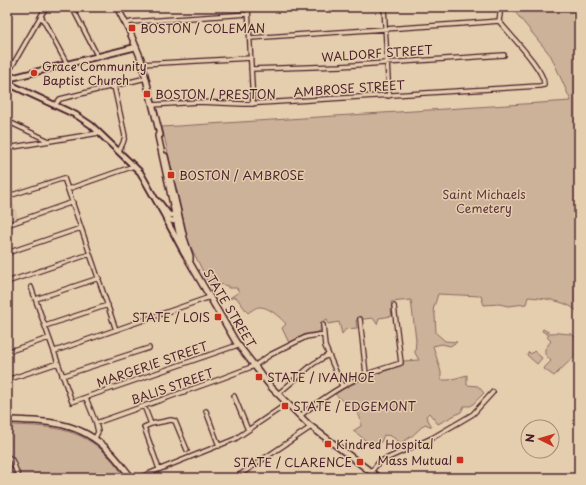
<svg xmlns="http://www.w3.org/2000/svg" width="586" height="485" font-family="'Playpen Sans',sans-serif">
	<style>
		.built { fill: #d8bfa3 }
		.green { fill: #ccb299; stroke: #8b6862 }
		.lines { fill: none; stroke-linecap: round; stroke-linejoin: round }
		.minor-casing { stroke: #4a1f2b; stroke-width: 6 }
		.secondary-casing { stroke: #4a1f2b; stroke-width: 8 }
		.primary-casing { stroke: #4a1f2b; stroke-width: 8 }
		.minor { stroke: #e5ceae; stroke-width: 3.5 }
		.secondary { stroke: #e5ceae; stroke-width: 4.5 }
		.primary { stroke: #e5ceae; stroke-width: 5 }
		.poi-dot { fill: #c8321e; stroke: #e5ceae; stroke-width: 1.5 }
		.labels { text-anchor: middle; dominant-baseline: central; stroke-width: 3; stroke-linejoin: round; paint-order: stroke }
		.poi-label { font-size: 12px; fill: #4a1f2b; stroke: #e5ceae; text-anchor: start }
		.street-label { font-size: 12px; fill: #4a1f2b; stroke: #e5ceae }
		.park-label { font-size: 12px; fill: #5e353c; stroke: #e5ceae }
	</style>
	<rect width="100%" height="100%" fill="#e5ceae"/>
	<filter id="ink" filterUnits="userSpaceOnUse"><feTurbulence type="fractalNoise" baseFrequency=".025" numOctaves="2"/><feDisplacementMap in="SourceGraphic" scale="8" xChannelSelector="R" yChannelSelector="G"/><feConvolveMatrix kernelMatrix="1 2 1 2 8 2 1 2 1" color-interpolation-filters="sRGB"/></filter>
	<g filter="url(#ink)">
		<path class="built" d="M7 185 18 217 7 221Z"/>
		<path class="green" d="M511 7H575L579 10V44L577 46 579 55V314C571 301 542 298 528 297L526 304 508 306 499 304 484 305 481 296 438 294 433 310 435 314 436 333 445 341 457 342 450 346 442 344 433 346 441 372V380H449L467 375V385L478 386 484 393 471 406H464L461 412 438 424 429 413 426 416 432 427 425 424 412 436 401 443 391 436 384 435 381 442 373 445C365 442 361 435 353 431L361 426C361 412 355 410 345 403 342 400 338 397 335 394 356 381 377 372 401 366L403 364V361L419 360 415 353 416 340 411 300 391 302 393 309 391 310 392 316 379 318 377 324 373 318 356 320 357 328 346 329 342 334 339 322 328 324 327 319 321 322V330L318 332 306 334 289 343 282 328 286 324C281 318 268 306 259 307 256 307 251 311 248 313L236 297 228 299 239 292 237 288H228V286L208 282 188 241 162 127 571 101 551 56Z
			M543 329 550 333C557 332 565 334 572 334L579 341V352L554 376 544 369 545 367 551 361 545 354V349L551 341 547 337 549 335 542 331Z
			M534 351 542 358 537 364 527 355 529 352 531 354Z
			M7 425C46 426 80 426 109 457 115 463 120 471 126 478H7Z"/>
		<g class="lines">
			<defs>
				<path id="minor" d="M72 7 98 57
					M248 7 253 104
					M384 7 389 96
					M41 16 67 64
					M499 21 501 7
					M126 24 131 22 248 14
					M250 38 474 23 499 21
					M142 64 251 58
					M251 69 341 66 504 55
					M7 75 46 7
					M114 86 125 136 123 143 119 151
					M55 105 60 99 146 78
					M152 105 198 102 244 104 539 86 544 85C546 71 508 33 499 21
					M7 121 49 141
					M7 148 99 133
					M68 189 134 166
					M12 195 64 178 116 330
					M7 225 73 202
					M7 253 81 228
					M7 282 90 254
					M31 287 72 402 238 345
					M36 299 99 278
					M360 319 366 374
					M323 325 325 346 342 386
					M45 326 108 305
					M55 351 210 297
					M7 352 49 338
					M62 376 149 348
					M7 380 58 363
					M278 394 313 364 328 355
					M234 396 248 430
					M86 398 96 423 98 432 95 438
					M144 406 151 424 171 420 175 421 187 450
					M206 411 219 446
					M300 416C320 400 341 385 365 375 377 370 389 367 401 363L394 306
					M96 423 220 379 254 366 270 355 306 337 324 334
					M151 424 144 427 159 469
					M7 456 12 460 19 478
					M371 472 379 462 432 438 463 420 473 414 493 392
					M138 478 235 439 288 403
					M235 478 311 427"/>
				<path id="secondary" d="M7 79 136 47
					M7 83 76 115 91 125 140 172 166 218 173 221 178 219
					M159 202 169 215H177
					M166 219 182 249"/>
				<path id="primary" d="M117 7 129 30 141 59 160 135
					M159 133 158 136 183 251 236 342 271 387 309 425 379 478
					M165 156 184 238 190 256V260
					M7 420C46 421 79 421 108 450 117 458 124 469 132 478"/>
			</defs>
			<use href="#minor" class="minor-casing"/>
			<use href="#secondary" class="secondary-casing"/>
			<use href="#primary" class="primary-casing"/>
			<use href="#minor" class="minor"/>
			<use href="#secondary" class="secondary"/>
			<use href="#primary" class="primary"/>
		</g>
	</g>
	<g class="poi-dot">
		<rect x="128" y="24" width="8" height="8" rx="2"/>
		<circle cx="34" cy="73" r="4"/>
		<rect x="143" y="90" width="8" height="8" rx="2"/>
		<rect x="167" y="171" width="8" height="8" rx="2"/>
		<rect x="214" y="313" width="8" height="8" rx="2"/>
		<rect x="255" y="373" width="8" height="8" rx="2"/>
		<rect x="281" y="402" width="8" height="8" rx="2"/>
		<rect x="324" y="440" width="8" height="8" rx="2"/>
		<rect x="456" y="456" width="8" height="8" rx="2"/>
		<rect x="356" y="458" width="8" height="8" rx="2"/>
	</g>
	<g class="labels">
		<g class="poi-label">
			<text x="140" y="28">BOSTON / COLEMAN</text>
			<text x="42" y="66">Grace Community<tspan x="42" dy="14">Baptist Church</tspan></text>
			<text x="155" y="94">BOSTON / PRESTON</text>
			<text x="179" y="175">BOSTON / AMBROSE</text>
			<text x="210" y="317" text-anchor="end">STATE / LOIS</text>
			<text x="267" y="377">STATE / IVANHOE</text>
			<text x="293" y="406">STATE / EDGEMONT</text>
			<text x="336" y="444">Kindred Hospital</text>
			<text x="452" y="460" text-anchor="end">Mass Mutual</text>
			<text x="352" y="462" text-anchor="end">STATE / CLARENCE</text>
		</g>
		<g class="street-label">
			<text transform="translate(377 53) rotate(-4)">WALDORF STREET</text>
			<text transform="translate(349 88) rotate(-4)">AMBROSE STREET</text>
			<text transform="translate(230 308) rotate(59)">STATE STREET</text>
			<text transform="translate(152 364) rotate(-19)">MARGERIE STREET</text>
			<text transform="translate(172 386) rotate(-19)">BALIS STREET</text>
		</g>
		<g class="park-label">
			<text x="484" y="194">Saint Michaels<tspan x="484" dy="14">Cemetery</tspan></text>
		</g>
	</g>
	<rect width="586" height="485" fill="none" stroke="#e5ceae" stroke-width="24"/>
	<rect x="12" y="12" width="562" height="461" fill="none" stroke="#4a1f2b" stroke-width="1.5" filter="url(#ink)"/>
	<g transform="translate(540 439) rotate(275)"><circle r="19" fill="#e5ceae" stroke="#a7887a"/>
	<path d="M0-3L7 15L0 10L-7 15Z" fill="#c8321e"/>
	<text y="-6" font-size="11" font-weight="bold" text-anchor="middle" fill="#4a1f2b">N</text>
	</g>
</svg>
